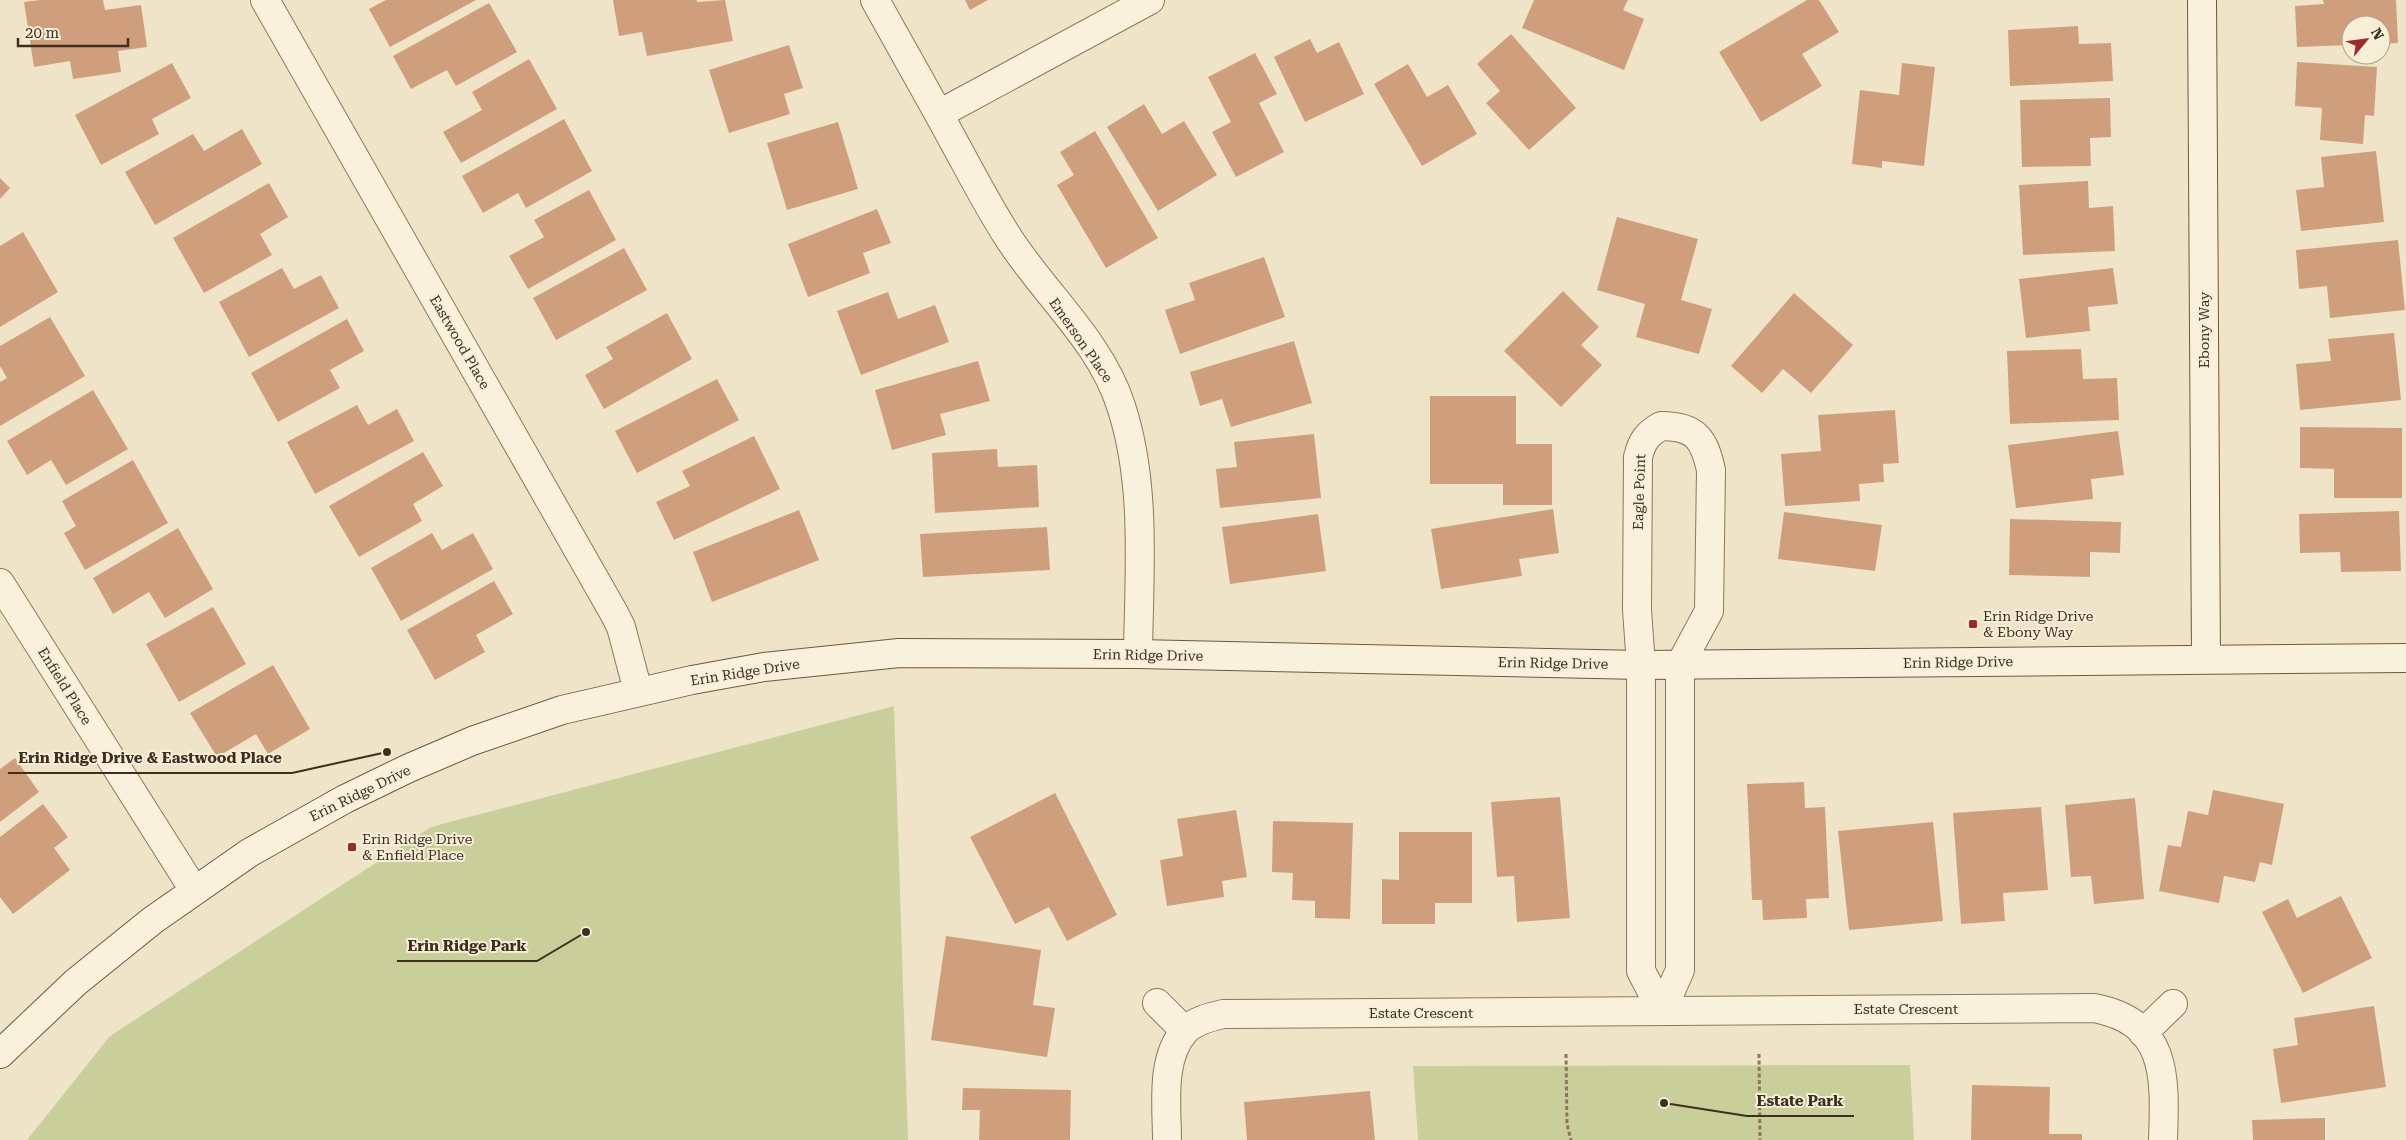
<svg xmlns="http://www.w3.org/2000/svg" width="2406" height="1140" font-family="'Roboto Serif',serif">
	<style>
		.green { fill: #c9cf9b }
		.building { fill: #cf9f7d }
		.lines { fill: none; stroke-linecap: round; stroke-linejoin: round }
		.street-casing { stroke: #8d765c; stroke-width: 30 }
		.secondary-casing { stroke: #6f573f; stroke-width: 30 }
		.path { stroke: #8d765c; stroke-width: 3; stroke-dasharray: 4 2.5; stroke-linecap: butt }
		.street { stroke: #faf1dc; stroke-width: 28 }
		.secondary { stroke: #faf1dc; stroke-width: 28 }
		.poi-dot { fill: #9e2a2b; stroke: #f7eed8; stroke-width: 2 }
		.labels { text-anchor: middle; dominant-baseline: central; stroke-width: 4; stroke-linejoin: round; paint-order: stroke }
		.street-label { font-size: 14px; fill: #3d2e20; stroke: #f7eed8 }
		.poi-label { font-size: 14px; fill: #3d2e20; stroke: #f7eed8; text-anchor: start }
		.leader { fill: none; stroke: #3d2e20; stroke-width: 2 }
		.callout-dot { fill: #3d2e20; stroke: #f7eed8; stroke-width: 2 }
		.callout-label { font-size: 15px; text-anchor: middle; font-weight: bold; fill: #3d2e20; stroke: #f7eed8; stroke-width: 4; stroke-linejoin: round; paint-order: stroke }
	</style>
	<rect width="100%" height="100%" fill="#f0e4c8"/>
	<path class="green" d="M894 706 908 1140H27L110 1036 431 827Z
		M1910 1065 1914 1140H1418L1413 1066Z"/>
	<path class="building" d="M40 0H103L105 10 141 5 147 47 118 51 121 72 73 79 70 61 34 67 24 2Z
		M386 0H476L390 47 369 9Z
		M613 0H697V2L725 0 733 41 647 56 642 32 619 36Z
		M965 0H988L970 10Z
		M1534 0H1628L1623 10 1644 19 1624 70 1522 28Z
		M1807 0H1819L1839 32 1802 54 1822 86 1761 122 1719 52Z
		M2323 0H2396L2398 43 2381 44V25H2351V45L2297 47 2295 6 2324 4Z
		M489 3 517 52 456 86 447 70 411 89 393 56Z
		M2078 26 2079 44 2111 43 2113 81 2010 86 2008 30Z
		M1511 34 1576 108 1529 150 1486 103 1500 91 1477 64Z
		M1310 39 1317 53 1339 42 1364 94 1305 122 1274 57Z
		M789 45 803 88 784 94 790 114 729 133 709 70Z
		M1255 53 1277 94 1259 103 1284 152 1236 177 1212 132 1231 122 1208 77Z
		M529 59 557 109 461 163 443 132 482 110 472 92Z
		M2297 62 2377 67 2374 116 2365 115 2363 144 2320 140 2322 108 2295 106Z
		M172 63 191 98 152 119 159 134 101 165 75 115Z
		M1902 63 1935 67 1924 166 1882 161V168L1852 164 1860 90 1899 95Z
		M1408 64 1427 97 1448 85 1477 134 1422 166 1374 84Z
		M2110 98 2111 137 2090 138 2091 166 2022 167 2020 100Z
		M1144 104 1162 134 1184 121 1217 175 1158 211 1107 127Z
		M564 119 592 171 526 208 518 193 483 213 462 176Z
		M838 122 858 189 787 210 767 143Z
		M242 129 262 164 155 225 125 172 193 134 204 151Z
		M1095 131 1158 238 1106 268 1057 185 1074 175 1060 152Z
		M2376 151 2384 222 2301 231 2296 190 2324 187 2321 157Z
		M0 178 10 188 0 199Z
		M2088 181 2089 208 2113 206 2115 251 2023 255 2019 185Z
		M269 183 288 217 260 234 272 255 204 293 173 238Z
		M589 190 616 240 528 289 509 256 544 237 534 220Z
		M877 209 891 243 863 253 870 273 808 297 788 244Z
		M1617 217 1698 239 1681 300 1712 309 1699 354 1636 337 1645 304 1597 290Z
		M23 232 58 292 0 327V246Z
		M2398 240 2405 310 2330 318 2327 286 2299 289 2296 250Z
		M624 248 647 290 556 340 533 298Z
		M1264 257 1285 317 1180 354 1165 310 1195 300 1189 283Z
		M282 268 294 289 321 275 339 308 249 357 219 302Z
		M2113 268 2118 304 2088 307 2090 331 2026 338 2019 279Z
		M1563 291 1599 327 1581 345 1602 365 1561 407 1504 351Z
		M888 292 898 319 935 305 949 342 861 375 837 311Z
		M1794 293 1853 345 1811 393 1783 369 1762 393 1731 366Z
		M667 313 692 359 604 409 585 375 613 359 606 347Z
		M50 317 85 376 0 426V382L7 378 0 366V346Z
		M347 319 364 351 330 370 340 388 278 422 251 373Z
		M2394 333 2401 400 2300 410 2296 364 2331 361 2328 339Z
		M1294 341 1312 403 1231 427 1222 399 1200 406 1190 372Z
		M2081 349 2083 379 2117 378 2119 420 2010 424 2007 351Z
		M978 361 990 401 940 414 946 435 892 450 875 390Z
		M717 379 739 420 637 473 615 431Z
		M93 390 128 449 66 485 51 460 27 475 7 441Z
		M1430 396H1516V444H1552V505H1503V484H1430Z
		M357 405 368 425 397 409 414 441 315 494 287 442Z
		M1895 410 1899 463 1883 464 1884 482 1859 484 1860 501 1785 506 1781 454 1821 451 1818 415Z
		M2300 427 2402 428V498H2334V469L2300 468Z
		M2118 431 2124 475 2091 479 2093 499 2016 508 2008 445Z
		M1314 434 1321 498 1220 508 1216 469 1237 467 1234 442Z
		M754 436 780 489 674 540 656 502 690 486 682 471Z
		M997 449 998 467 1037 465 1039 507 935 513 932 453Z
		M423 452 443 486 413 504 422 521 359 557 329 506Z
		M133 460 168 523 85 570 64 533 76 526 62 501Z
		M1553 509 1559 553 1519 559 1522 576 1441 589 1431 529Z
		M799 510 819 560 712 602 693 552Z
		M2399 511 2401 571 2341 572 2340 552 2300 553 2299 514Z
		M1784 512 1882 525 1875 571 1778 559Z
		M1318 514 1326 571 1230 584 1222 527Z
		M2010 519 2121 522 2120 553 2090 552V577L2009 575Z
		M1047 527 1050 570 923 577 920 534Z
		M178 528 213 589 165 618 149 592 113 614 93 578Z
		M432 533 442 550 473 533 493 569 401 621 371 568Z
		M494 581 513 614 476 635 485 652 435 680 407 630Z
		M213 607 246 664 179 702 146 644Z
		M273 665 310 729 268 754 256 734 217 757 190 713Z
		M15 758 39 792 0 822V769Z
		M1804 782 1805 808 1825 807 1829 898 1806 899 1807 918 1763 920 1762 900H1752L1747 784Z
		M2213 790 2284 804 2272 865 2260 862 2255 882 2224 876 2219 903 2159 891 2168 845 2181 847 2188 811 2208 815Z
		M1055 793 1117 915 1067 941 1049 907 1015 924 970 837Z
		M1560 797 1570 918 1517 922 1514 876 1497 877 1491 802Z
		M2135 798 2144 899 2094 904 2091 876 2071 877 2065 805Z
		M43 804 68 837 54 848 70 870 13 914 0 897V837Z
		M2041 807 2048 890 2003 893 2005 921 1961 924 1953 813Z
		M1236 810 1247 877 1222 881 1224 897 1167 906 1160 860 1183 856 1177 819Z
		M1273 821 1353 823 1350 919 1315 918V901L1292 900 1293 873 1272 872Z
		M1933 822 1943 921 1849 930 1838 831Z
		M1399 832H1472V903H1435V924H1382V879L1399 880Z
		M2341 896 2372 958 2303 993 2262 912 2288 899 2297 918Z
		M946 936 1041 950 1033 1005 1055 1008 1047 1057 931 1040Z
		M2374 1006 2386 1087 2281 1103 2273 1049 2298 1045 2294 1018Z
		M1972 1085 2050 1087 2049 1134H2082V1140H1971Z
		M963 1088 1071 1090 1070 1140H979L980 1110H962Z
		M1370 1091 1375 1140H1247L1244 1102Z
		M2325 1118V1140H2253L2252 1120Z"/>
	<g class="lines">
		<defs>
			<path id="street" d="M265 0 614 613 621 627 638 691
				M875 0C901 47 928 94 954 142 971 173 987 204 1006 234 1042 292 1100 340 1121 406 1147 485 1139 573 1138 654
				M939 114 1150 0
				M1661 426C1696 426 1704 439 1711 470L1709 611 1680 665V970L1662 1011 1641 971V665L1637 610 1638 457C1642 441 1647 434 1661 426Z
				M0 583 194 890
				M1157 1003 1185 1031
				M2143 1033 2173 1004
				M1167 1140C1167 1107 1160 1058 1185 1031 1194 1021 1210 1017 1223 1014L2094 1008C2169 1022 2165 1079 2163 1140"/>
			<path id="secondary" d="M2202 0 2206 659
				M0 1054 76 982 153 920 249 853 345 799 409 768 472 741 562 710 692 680 764 667 899 653 1138 654 1641 665 2406 658"/>
		</defs>
		<use href="#street" class="street-casing"/>
		<use href="#secondary" class="secondary-casing"/>
		<path class="path" d="M1566 1054 1567 1124 1571 1140
			M1759 1054 1760 1140"/>
		<use href="#street" class="street"/>
		<use href="#secondary" class="secondary"/>
	</g>
	<g class="poi-dot">
		<rect x="1968" y="619" width="10" height="10" rx="2.5"/>
		<rect x="347" y="842" width="10" height="10" rx="2.5"/>
	</g>
	<g class="labels">
		<g class="street-label">
			<text transform="translate(2204 330) rotate(-90)">Ebony Way</text>
			<text transform="translate(1081 340) rotate(55)">Emerson Place</text>
			<text transform="translate(460 342) rotate(60)">Eastwood Place</text>
			<text transform="translate(1639 492) rotate(-88)">Eagle Point</text>
			<text transform="translate(1148 655) rotate(1)">Erin Ridge Drive</text>
			<text transform="translate(1958 662) rotate(-1)">Erin Ridge Drive</text>
			<text transform="translate(1553 663) rotate(1)">Erin Ridge Drive</text>
			<text transform="translate(745 672) rotate(-9)">Erin Ridge Drive</text>
			<text transform="translate(65 686) rotate(58)">Enfield Place</text>
			<text transform="translate(360 793) rotate(-26)">Erin Ridge Drive</text>
			<text x="1906" y="1009">Estate Crescent</text>
			<text x="1421" y="1013">Estate Crescent</text>
		</g>
		<g class="poi-label">
			<text x="1983" y="616">Erin Ridge Drive<tspan x="1983" dy="16">&amp; Ebony Way</tspan></text>
			<text x="362" y="839">Erin Ridge Drive<tspan x="362" dy="16">&amp; Enfield Place</tspan></text>
		</g>
	</g>
	<path class="leader" d="M387 752L292 773H8M586 932L537 961H397M1664 1103L1747 1116H1854"/>
	<g class="callout-dot">
		<circle cx="387" cy="752" r="5"/>
		<circle cx="586" cy="932" r="5"/>
		<circle cx="1664" cy="1103" r="5"/>
	</g>
	<g class="callout-label">
		<text x="150" y="763">Erin Ridge Drive &amp; Eastwood Place</text>
		<text x="467" y="951">Erin Ridge Park</text>
		<text x="1800" y="1106">Estate Park</text>
	</g>
	<g transform="translate(2366 40) rotate(61)"><circle r="24" fill="#f7eed8" stroke="#ada18e"/>
	<path d="M0-4L9 19L0 12L-9 19Z" fill="#9e2a2b"/>
	<text y="-8" font-size="14" font-weight="bold" text-anchor="middle" fill="#3d2e20">N</text>
	</g>
	<path d="M18 38v8h110v-8" fill="none" stroke="#3d2e20" stroke-width="2.5"/>
	<text x="25" y="38" font-size="15" fill="#3d2e20" stroke="#f7eed8" stroke-width="4" paint-order="stroke">20 m</text>
</svg>
